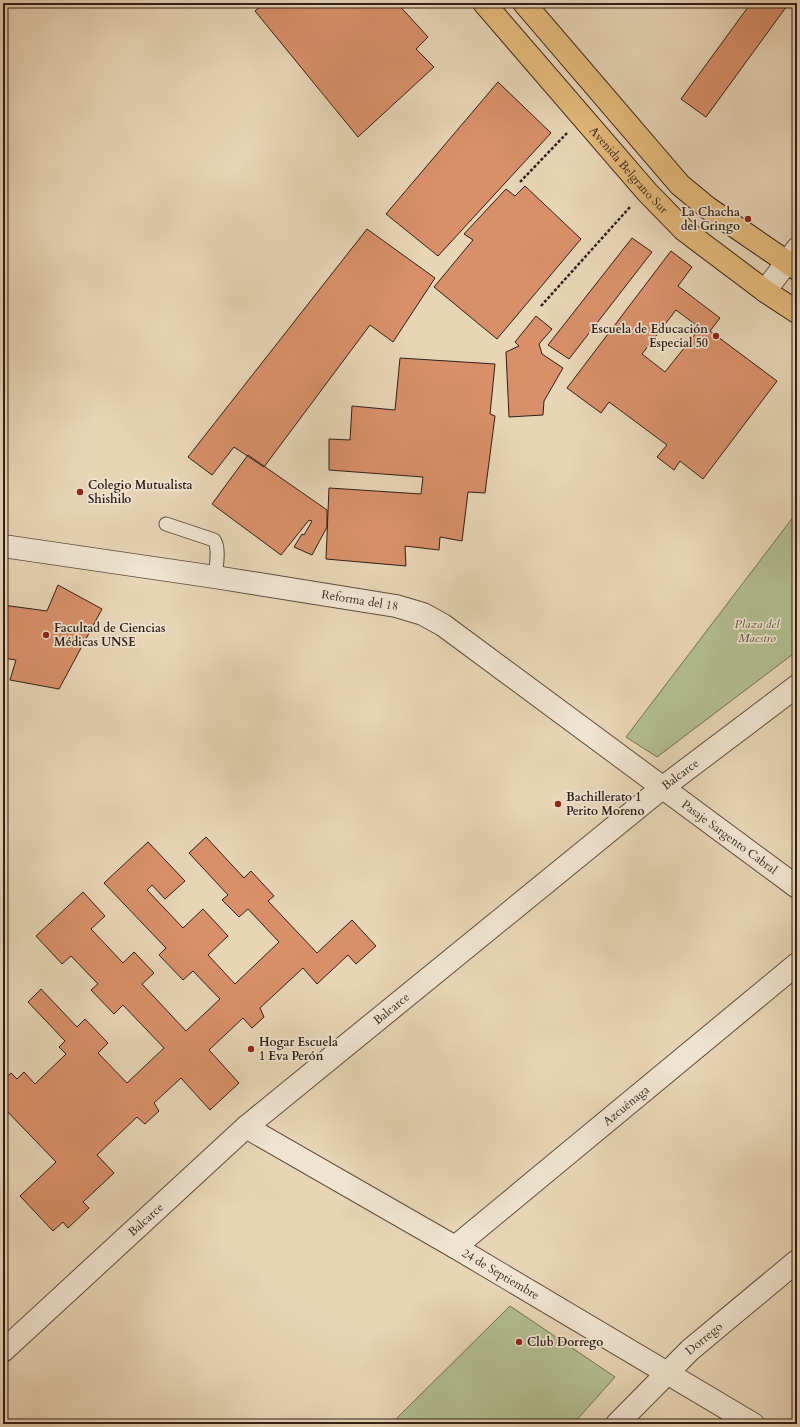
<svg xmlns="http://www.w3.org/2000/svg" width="800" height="1427" font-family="Cardo,serif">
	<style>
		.green { fill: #b2be91; stroke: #716e54 }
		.building { fill: #d8906a; stroke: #301e17; fill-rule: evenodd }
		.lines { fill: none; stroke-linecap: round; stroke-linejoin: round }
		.lane-casing { stroke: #5e4c3f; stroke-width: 15 }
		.street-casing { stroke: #5e4c3f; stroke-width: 24 }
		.highway-casing { stroke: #301e17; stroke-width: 24 }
		.path { stroke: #301e17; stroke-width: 2.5; stroke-dasharray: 3 2; stroke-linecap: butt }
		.lane { stroke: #f0e4d0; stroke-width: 13 }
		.street { stroke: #f0e4d0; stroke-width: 22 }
		.highway { stroke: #e4ba7b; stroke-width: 22 }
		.poi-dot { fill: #8f2418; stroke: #f0e4d0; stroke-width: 1.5 }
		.labels { text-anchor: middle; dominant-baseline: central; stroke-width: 3.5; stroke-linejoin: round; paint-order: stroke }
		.street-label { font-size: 12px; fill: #301e17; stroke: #f0e4d0 }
		.poi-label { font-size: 12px; font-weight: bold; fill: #301e17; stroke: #f0e4d0; text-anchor: start }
		.park-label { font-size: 12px; font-style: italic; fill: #574e3c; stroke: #f0e4d0 }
	</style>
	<rect width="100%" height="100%" fill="#e8d5b6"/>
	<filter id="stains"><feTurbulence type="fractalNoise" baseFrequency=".005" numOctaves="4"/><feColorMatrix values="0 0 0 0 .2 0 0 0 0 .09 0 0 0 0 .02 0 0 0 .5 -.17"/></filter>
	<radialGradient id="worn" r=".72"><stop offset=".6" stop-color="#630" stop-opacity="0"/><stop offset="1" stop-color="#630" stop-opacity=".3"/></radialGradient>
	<path class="green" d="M797 512V651L657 757 626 737Z
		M510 1306 615 1377 573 1424H404L395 1420Z"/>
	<path class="building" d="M265 3H397L428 37 416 49 434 67 358 137 255 11Z
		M751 3H789L706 117 681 99Z
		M498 82 551 133 438 256 386 214Z
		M525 186 581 239 497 339 434 287 473 240 464 234 506 189 515 196Z
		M367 229 435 278 393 342 370 325 264 467 234 447 212 475 188 457Z
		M632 238 652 252 569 359 548 345Z
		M671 251 692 267 678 286 720 318 710 331 777 381 703 479 680 461 674 470 657 457 667 445 609 402 601 413 567 388ZM676 310 700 328 665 372 642 354Z
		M536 316 552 329 539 344 542 354 563 368 544 401 543 415 509 417 506 352 519 346 515 342Z
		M400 358 495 364 490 414 495 416 485 493 468 492 462 541 440 537 439 550 405 546 406 566 326 559 329 488 421 494 423 477 329 470V439L350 440 352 406 395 410Z
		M248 455 327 510V527L312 555 294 547 302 534 304 535 312 521 309 520 281 555 212 504Z
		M58 585 102 609 59 689 10 680 16 660 3 658V605L47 611Z
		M206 837 244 878 251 871 274 896 268 901 317 953 352 920 376 946 356 964 348 955 317 984 303 968 260 1008 264 1017 252 1028 243 1018 209 1050 239 1083 210 1110 181 1078 154 1103 159 1111 145 1124 137 1117 97 1155 114 1173 83 1202 89 1208 68 1228 63 1222 53 1231 20 1196 56 1162 3 1107V1080L11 1073 17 1079 24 1072 35 1084 66 1054 59 1047 65 1041 28 1002 41 989 77 1027 85 1019 108 1043 98 1053 127 1083 164 1048 123 1005 114 1014 91 990 98 984 71 956 62 964 36 936 83 892 105 916 91 929 123 963 134 952 154 973 142 984 186 1031 220 999 193 971 183 980 159 955 166 948 104 883 148 842 185 881 165 899 152 885 147 890 183 928 203 909 228 936 208 955 235 984 279 942 248 909 239 917 222 900 228 895 189 853Z"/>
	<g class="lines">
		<defs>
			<path id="lane" d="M166 524 214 540C220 548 216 567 215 577"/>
			<g id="street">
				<path d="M765 291 797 249"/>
				<path id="s1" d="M3 546 215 577 396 606 423 614 443 625 797 887"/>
				<path id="s2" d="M246 1127 455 1247 753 1424"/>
				<path id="s3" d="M455 1247 797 964"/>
				<path id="s4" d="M3 1351 246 1127 662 788 797 686"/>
				<path id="s5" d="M617 1424 690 1350 797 1261"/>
			</g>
			<g id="highway">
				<path id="s6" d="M484 3 647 192 684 230 765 291 797 312"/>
				<path d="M524 3 680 185 708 208 797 269"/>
			</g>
		</defs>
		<use href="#lane" class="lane-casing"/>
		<use href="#street" class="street-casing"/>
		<use href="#highway" class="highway-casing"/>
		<path class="path" d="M520 182 567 133
			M541 306 630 207"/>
		<use href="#lane" class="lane"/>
		<use href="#street" class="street"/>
		<use href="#highway" class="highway"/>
	</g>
	<g class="poi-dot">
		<circle cx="748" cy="219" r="4"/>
		<circle cx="716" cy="336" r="4"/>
		<circle cx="80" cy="492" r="4"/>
		<circle cx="46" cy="635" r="4"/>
		<circle cx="558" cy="804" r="4"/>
		<circle cx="251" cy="1049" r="4"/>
		<circle cx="519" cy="1342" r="4"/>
	</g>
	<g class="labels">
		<g class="street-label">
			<text stroke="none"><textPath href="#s6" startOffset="221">Avenida Belgrano Sur</textPath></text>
			<text stroke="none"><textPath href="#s1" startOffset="361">Reforma del 18</textPath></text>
			<text stroke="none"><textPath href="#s4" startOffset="890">Balcarce</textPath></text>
			<text stroke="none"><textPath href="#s1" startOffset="805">Pasaje Sargento Cabral</textPath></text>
			<text stroke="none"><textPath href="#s4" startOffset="518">Balcarce</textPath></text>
			<text stroke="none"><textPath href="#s3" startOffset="222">Azcuénaga</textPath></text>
			<text stroke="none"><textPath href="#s4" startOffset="194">Balcarce</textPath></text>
			<text stroke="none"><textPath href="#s2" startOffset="294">24 de Septiembre</textPath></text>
			<text stroke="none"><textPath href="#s5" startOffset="122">Dorrego</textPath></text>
		</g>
		<g class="poi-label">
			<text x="740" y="212" text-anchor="end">La Chacha<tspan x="740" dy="14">del Gringo</tspan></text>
			<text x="708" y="329" text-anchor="end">Escuela de Educación<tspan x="708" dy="14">Especial 50</tspan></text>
			<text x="88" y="485">Colegio Mutualista<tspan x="88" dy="14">Shishilo</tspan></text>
			<text x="54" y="628">Facultad de Ciencias<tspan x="54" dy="14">Médicas UNSE</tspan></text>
			<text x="566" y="797">Bachillerato 1<tspan x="566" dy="14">Perito Moreno</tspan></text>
			<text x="259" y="1042">Hogar Escuela<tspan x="259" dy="14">1 Eva Perón</tspan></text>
			<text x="527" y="1342">Club Dorrego</text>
		</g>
		<g class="park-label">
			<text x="757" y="624">Plaza del<tspan x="757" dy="14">Maestro</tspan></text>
		</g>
	</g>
	<rect width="800" height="1427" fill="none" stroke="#e8d5b6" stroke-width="16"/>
	<rect x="4" y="4" width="792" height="1419" fill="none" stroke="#301e17" stroke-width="2"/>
	<rect x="8" y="8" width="784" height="1411" fill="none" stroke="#301e17"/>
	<rect width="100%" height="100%" filter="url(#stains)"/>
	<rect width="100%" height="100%" fill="url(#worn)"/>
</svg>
